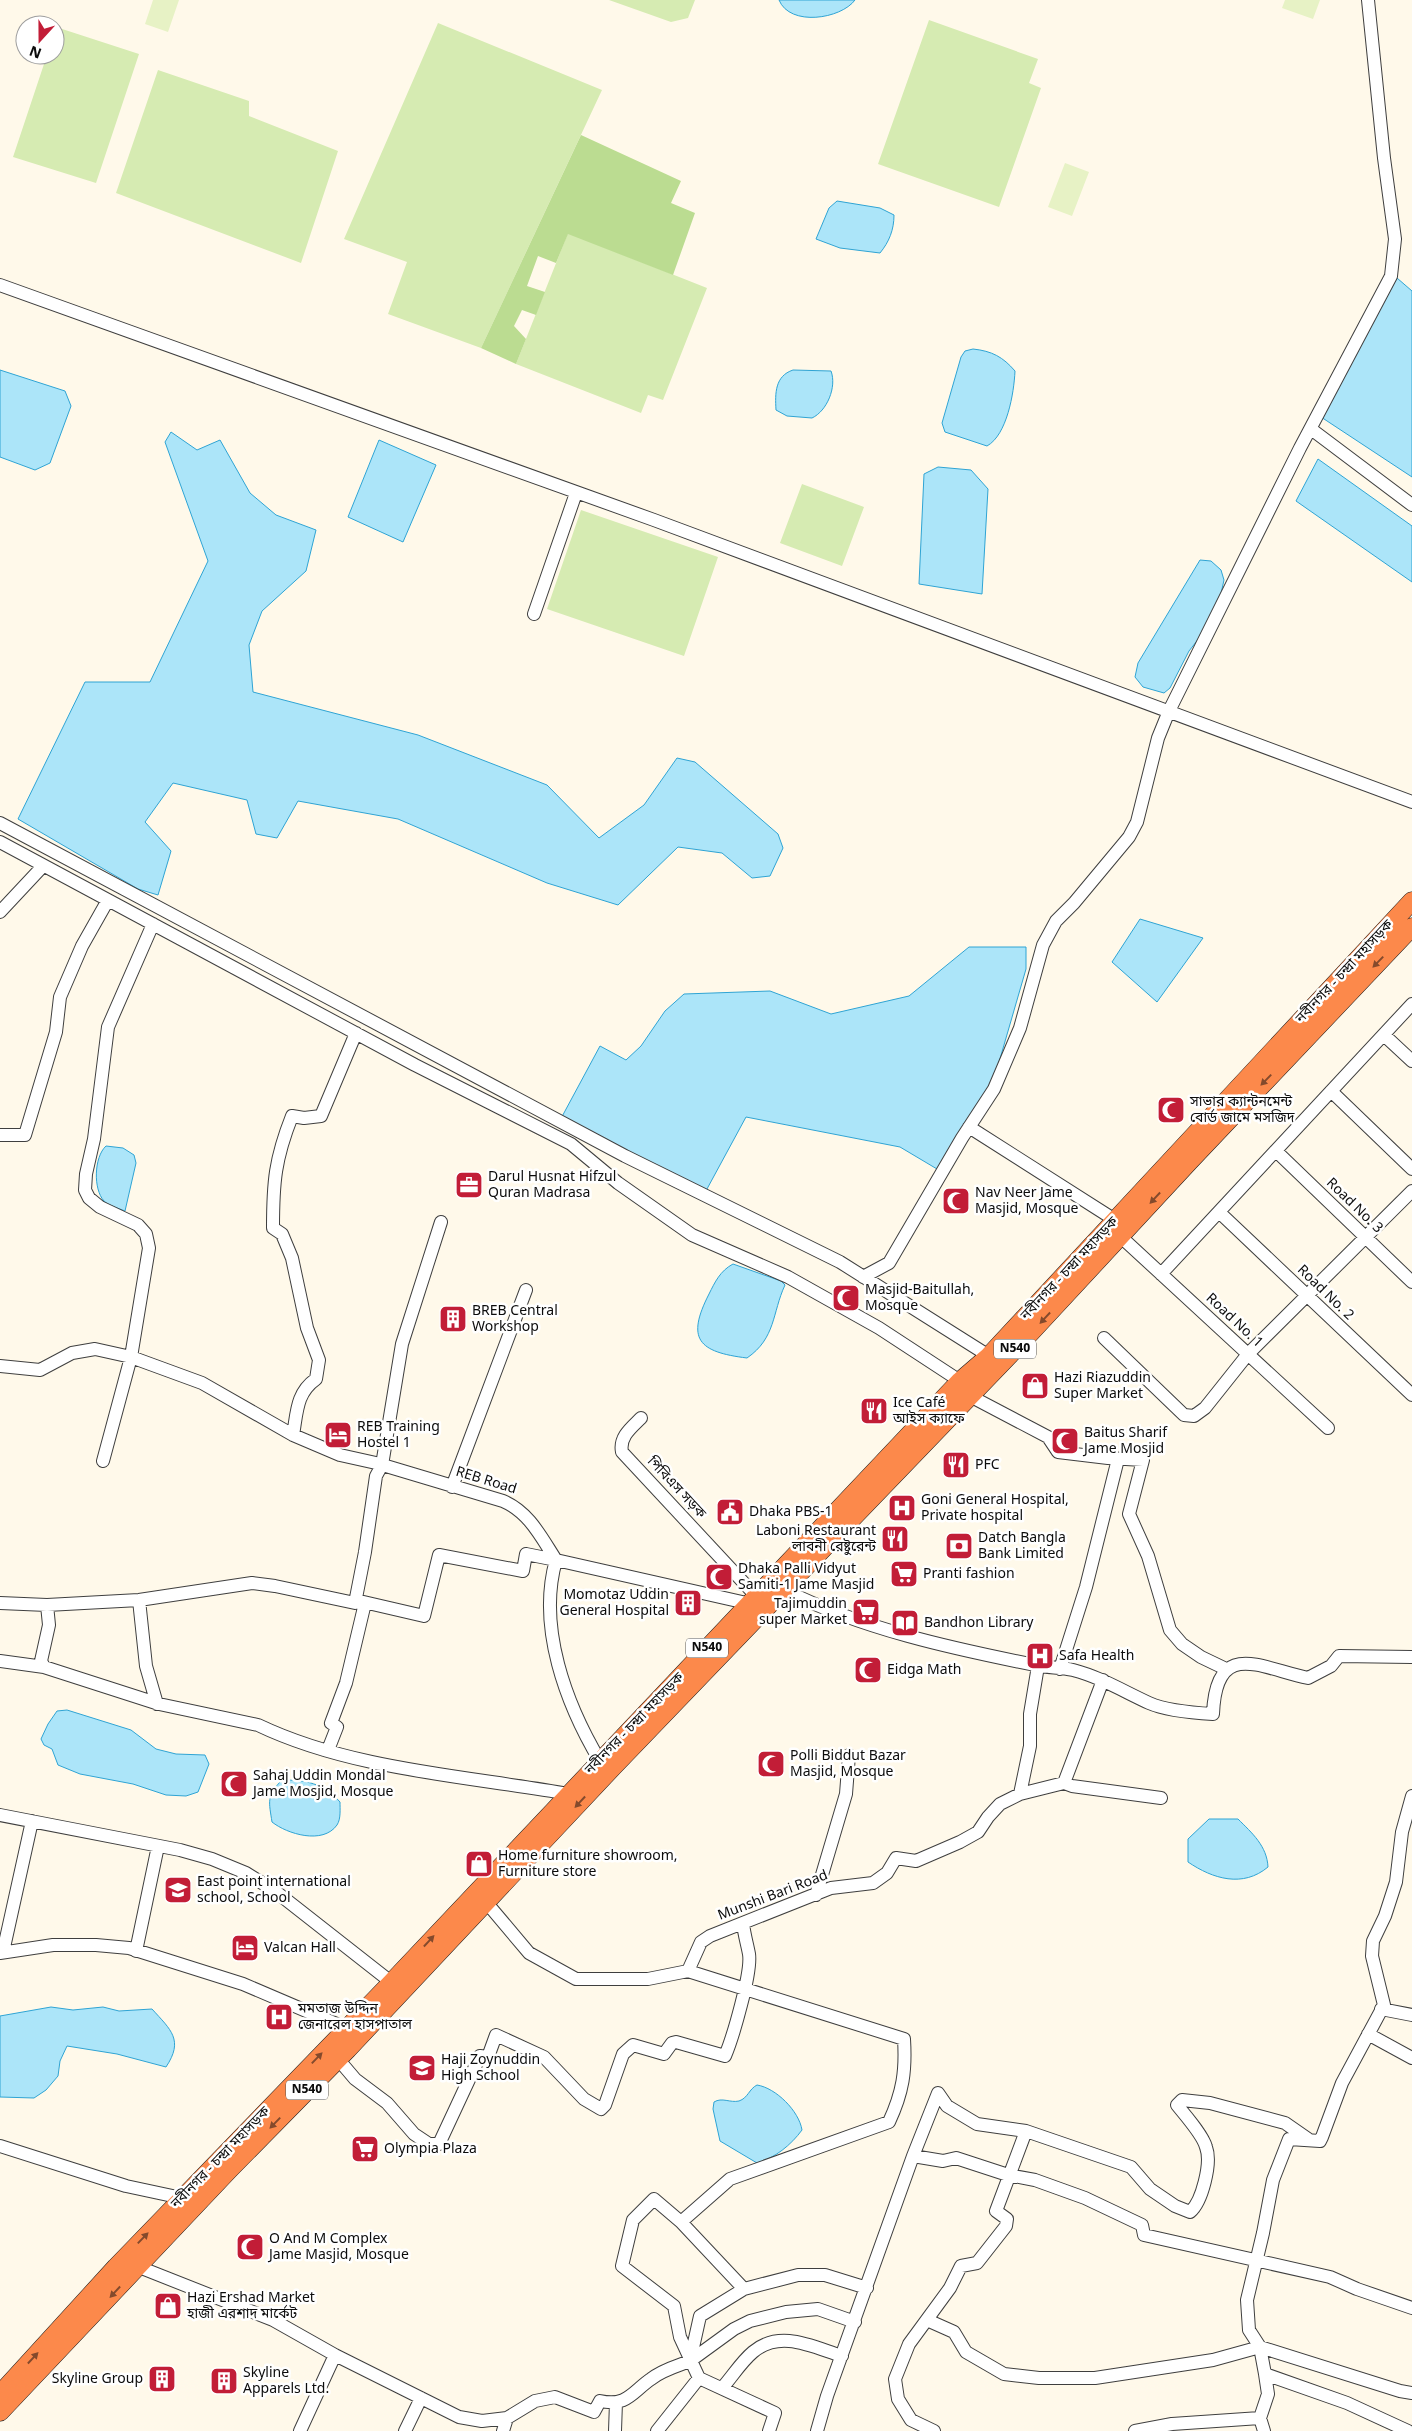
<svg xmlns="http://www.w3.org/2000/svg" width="1412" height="2431" font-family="Georgia,'Noto Sans Bengali',serif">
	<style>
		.green { fill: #d6ebb2 }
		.forest { fill: #bbdc91 }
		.pitch { fill: #e7f2c5 }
		.water { fill: #ace5f9; stroke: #2fa4d4 }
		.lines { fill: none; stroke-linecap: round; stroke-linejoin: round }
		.minor-casing { stroke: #3f3f3f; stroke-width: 14 }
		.highway-casing { stroke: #1d1d1d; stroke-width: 19 }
		.minor { stroke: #fff; stroke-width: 12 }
		.highway { stroke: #fc894b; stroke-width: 18 }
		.oneway { fill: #844a2c }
		.labels { text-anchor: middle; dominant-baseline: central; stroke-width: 5; stroke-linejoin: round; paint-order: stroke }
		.shield { fill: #fff; stroke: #555; stroke-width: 1 }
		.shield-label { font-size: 12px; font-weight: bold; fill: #0c0c0c }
		.street-label { font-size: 14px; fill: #0c0c0c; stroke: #fff }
		.poi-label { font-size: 14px; fill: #0c0c0c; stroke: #fff; text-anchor: start }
	</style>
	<rect width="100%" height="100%" fill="#fff9ea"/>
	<path class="green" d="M609 0H695L688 18 671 22Z
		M929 20 1038 59 1029 83 1041 88 999 207 878 164Z
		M438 23 602 90 481 348 388 314 407 262 344 239Z
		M56 27 139 54 96 183 13 157 47 55H55Z
		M158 70 249 101V116L338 151 301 263 116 193Z
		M568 233 707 288 663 400 648 395 641 413 516 364Z
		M802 484 864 507 842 566 780 543Z
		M581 510 718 557 684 656 547 609Z"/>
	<path class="forest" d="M581 135 681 181 671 203 695 213 673 275 568 234 556 263 538 256 527 286 545 292 536 315 522 310 514 326 526 339 516 364 481 348Z"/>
	<path class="pitch" d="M153 0H179L168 32 145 24Z
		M1285 0H1320L1313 19 1282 8Z
		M1065 163 1089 172 1072 216 1048 207Z"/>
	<path class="water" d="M779 0H855C841 19 790 27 779 0Z
		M837 201 880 208 894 215C894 230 889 242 880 253L840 248 816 239 829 208Z
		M1397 278 1412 291V477L1321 417Z
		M973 349C992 351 1003 357 1015 371 1014 393 1007 435 987 446L945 432 942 423 961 357 965 351Z
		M0 370 65 391 71 406 50 463 35 470 0 457Z
		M793 370 831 371C837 387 827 411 812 418L787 416 776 410C775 393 775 376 793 370Z
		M171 432 197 450 220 440 250 493 276 515 316 530 306 571 262 611 249 645 253 692 418 735 547 785 599 838 644 805 677 758 695 762 778 834 783 848 770 876 752 878 722 853 678 847 618 905 547 883 398 819 298 801 277 838 256 834 247 800 173 783 145 822 171 851 158 895 138 889 18 819 85 682H150L208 561 165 442Z
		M379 440 436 465 403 542 348 517Z
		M1318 459 1412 526V582L1296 501Z
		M938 467 971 470 988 489 982 594 919 584 924 474Z
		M1200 560 1211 561 1221 570 1224 580 1220 598 1200 637 1189 651 1170 688 1164 693 1143 687 1135 677 1138 663Z
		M1140 919 1203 938 1157 1002 1112 962Z
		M969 947H1026V969L995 1076 937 1169 900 1147 746 1117 701 1200 558 1124 600 1046 626 1060 641 1046 665 1011 684 994 770 991 831 1014 909 996Z
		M106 1146 123 1148 134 1155 136 1163 125 1211C118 1208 109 1206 104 1201 93 1189 94 1157 106 1146Z
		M733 1264 781 1281 785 1285C772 1313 776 1338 747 1358 698 1352 686 1339 709 1294 715 1282 720 1271 733 1264Z
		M67 1710 131 1730 156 1749 176 1754 205 1755 209 1764 198 1792 186 1796 166 1795 133 1784 80 1774 58 1765 52 1749 44 1745 41 1739 48 1724 57 1711Z
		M282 1780C306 1780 323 1783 340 1802 340 1809 341 1819 337 1825 323 1845 287 1834 272 1822 269 1802 266 1796 282 1780Z
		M1209 1819H1238C1252 1833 1267 1846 1268 1867 1243 1888 1213 1879 1188 1862V1839Z
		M51 2007 73 2010 103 2007 119 2011 152 2009C171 2030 184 2040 166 2067L117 2054 67 2046 60 2061 58 2076 46 2090 34 2098 0 2097V2016Z
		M757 2085C776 2088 799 2111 802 2130 791 2145 775 2158 757 2163L720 2141 713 2109 714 2102C722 2097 730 2103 739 2101 748 2098 749 2089 757 2085Z"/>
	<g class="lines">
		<defs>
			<path id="minor" d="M0 285 654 520 1412 802
				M1311 429 1412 505
				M534 614 576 493
				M0 823 625 1156 840 1262 989 1356
				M0 842 415 1065 571 1144 618 1183 692 1235 788 1277 879 1328 960 1381
				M0 912 43 866
				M1384 1035 1412 1061
				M1331 1091 1412 1169
				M969 1127 1115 1220
				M0 1135H25L56 1032 60 997 82 946 108 900
				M1276 1151 1412 1282
				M1219 1212 1412 1395
				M1120 1236 1328 1428
				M1161 1274 1412 1004
				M863 1277 889 1263 962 1138 994 1089 1020 1028 1043 945 1056 921 1074 903 1129 837 1137 822 1158 738 1169 711 1300 448 1391 276 1395 239 1384 158 1368 0
				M1104 1338 1184 1415 1194 1416 1205 1408 1248 1354 1412 1191
				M0 1366 40 1370 72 1353 95 1349 131 1357 202 1383 293 1435 340 1455 376 1463 503 1501C529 1512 541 1537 556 1560L751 1604
				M970 1396 1048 1437 1058 1452 1108 1458 1143 1460 1129 1514 1148 1556 1170 1630 1182 1644 1201 1657 1226 1669
				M641 1418C631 1428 619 1437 622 1452L757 1597
				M293 1435C297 1413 296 1393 316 1379L319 1360 307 1328 292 1258 282 1234 273 1228C273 1182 275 1159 292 1116L304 1118 321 1116 356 1033
				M103 1461 131 1357 149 1248 146 1234 138 1225 100 1207 89 1198 85 1190 86 1174 94 1139 108 1027 153 924
				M452 1487 526 1290
				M784 1590C863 1629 950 1648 1035 1665 1047 1668 1060 1667 1073 1670 1100 1677 1123 1691 1149 1703 1165 1710 1195 1713 1213 1714 1216 1638 1260 1668 1308 1678L1331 1666 1339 1656 1412 1657
				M139 1600 146 1666 157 1704
				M355 1600 424 1616 439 1555 523 1571 526 1554 556 1560C537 1627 566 1704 600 1761
				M0 1603 47 1605 139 1600 252 1583 275 1586 355 1603 365 1552 376 1476 382 1465 402 1344 441 1222
				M0 1661 44 1667 159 1704 258 1725C352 1770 467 1776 569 1794
				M44 1667 41 1661 49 1625 47 1605
				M1060 1669 1086 1587 1118 1459
				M328 1750 337 1727 331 1723 346 1683 365 1603
				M1064 1783 1103 1680
				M1020 1794 1064 1783 1072 1786 1161 1798
				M0 1815 180 1850 212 1859 246 1873 275 1891 391 1982
				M816 1895 846 1794 849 1755
				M486 1902 529 1953 576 1979H648L688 1971 701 1942 710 1936 831 1888 873 1883 887 1873 896 1858 916 1861 960 1842 978 1832 988 1817 1000 1804 1020 1794 1030 1746V1714L1038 1666
				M136 1951 158 1846
				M3 1952 32 1821
				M0 1953 53 1945H96L129 1948 243 1984 346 2028
				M1381 2009 1412 2015
				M1368 2034 1412 2058
				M338 2059 355 2079 387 2103 414 2134 429 2144H439L480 2056 488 2057 496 2035 544 2057 584 2099 601 2109 605 2105 623 2054 633 2045 664 2054 672 2043 676 2042 725 2056C733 2037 752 1972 749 1954 747 1943 744 1934 743 1923
				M0 2146 126 2186 182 2198
				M913 2156 943 2161 956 2158 1008 2175 1035 2180 1085 2198 1142 2225 1144 2235 1330 2277 1357 2289 1412 2308
				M139 2267 273 2320 335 2355 459 2417 482 2421 507 2418 535 2401 555 2397 594 2412 600 2401C627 2407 632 2392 651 2379 662 2370 677 2366 690 2361L700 2316 744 2289 681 2222
				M744 2289 798 2275H825L867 2288
				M927 2320 954 2332 966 2352 1004 2374 1039 2378H1095L1213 2360 1260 2347 1400 2391 1412 2393
				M690 2361 734 2329 750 2321 786 2312 818 2309 855 2322
				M1265 2374 1347 2403 1408 2431
				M699 2378 775 2413 769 2431
				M722 2388C732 2377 741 2362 753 2352 780 2329 813 2347 842 2356
				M300 2431 335 2355
				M405 2431 421 2398
				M503 2431 507 2418
				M615 2431 616 2402
				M657 2431 699 2378 680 2337 674 2306 622 2266 633 2220 654 2199 681 2222 730 2179 889 2122C903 2092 906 2071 904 2039L688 1971
				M817 2431 827 2396 913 2156 938 2093 947 2106 977 2124 1026 2131 1131 2167 1150 2189 1175 2206 1190 2212C1202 2202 1212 2163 1206 2147 1203 2135 1185 2115 1177 2105L1182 2100 1210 2103 1285 2123 1308 2139
				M934 2431 911 2420 898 2399 895 2379 909 2344 950 2288 961 2266 977 2263 1006 2226 1007 2219 996 2211 1026 2131
				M1135 2431 1172 2424 1260 2418
				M1264 2431 1260 2418 1268 2394 1265 2374 1260 2347 1249 2330 1247 2300 1263 2233 1273 2180 1289 2139 1320 2141 1322 2137 1342 2083 1384 2005 1372 1956 1373 1941 1385 1916 1396 1882 1402 1832 1412 1796"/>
			<path id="highway" d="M0 2394 116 2267 389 1985 960 1381 989 1356 1412 901
				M0 2412 229 2170 348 2049 613 1767 1023 1341 1189 1162 1412 927"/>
		</defs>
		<use href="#minor" class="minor-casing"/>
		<use href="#highway" class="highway-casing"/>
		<use href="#minor" class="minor"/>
		<use href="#highway" class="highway"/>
	</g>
	<defs><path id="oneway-solid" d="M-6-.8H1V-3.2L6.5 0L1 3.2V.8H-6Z" transform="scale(1.25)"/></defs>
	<g class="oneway">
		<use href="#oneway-solid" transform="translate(1378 962) rotate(134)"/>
		<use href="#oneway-solid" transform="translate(1266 1080) rotate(134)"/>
		<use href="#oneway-solid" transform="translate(1155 1198) rotate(133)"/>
		<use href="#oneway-solid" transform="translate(1045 1318) rotate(133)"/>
		<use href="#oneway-solid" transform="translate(580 1802) rotate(133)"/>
		<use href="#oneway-solid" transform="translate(429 1941) rotate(-47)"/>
		<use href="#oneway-solid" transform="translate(317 2058) rotate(-46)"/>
		<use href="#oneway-solid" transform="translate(275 2123) rotate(134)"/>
		<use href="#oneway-solid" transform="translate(143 2238) rotate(-46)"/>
		<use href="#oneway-solid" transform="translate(115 2292) rotate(133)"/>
		<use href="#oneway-solid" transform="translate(33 2358) rotate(-47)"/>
	</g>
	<defs>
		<symbol id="mosque-square" viewBox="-11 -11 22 22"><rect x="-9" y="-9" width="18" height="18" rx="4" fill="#c21d37" stroke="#fff"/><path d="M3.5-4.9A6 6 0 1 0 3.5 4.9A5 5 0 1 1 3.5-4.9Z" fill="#fff"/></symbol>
		<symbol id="office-square" viewBox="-11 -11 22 22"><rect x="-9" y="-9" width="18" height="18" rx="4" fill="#c21d37" stroke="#fff"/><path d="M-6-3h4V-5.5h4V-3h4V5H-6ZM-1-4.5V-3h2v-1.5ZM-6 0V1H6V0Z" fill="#fff"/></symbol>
		<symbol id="building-square" viewBox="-11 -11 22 22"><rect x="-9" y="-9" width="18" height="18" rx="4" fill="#c21d37" stroke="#fff"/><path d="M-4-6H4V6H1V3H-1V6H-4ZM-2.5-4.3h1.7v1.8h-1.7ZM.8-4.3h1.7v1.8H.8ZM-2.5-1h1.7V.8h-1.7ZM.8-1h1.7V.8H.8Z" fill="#fff"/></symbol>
		<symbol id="shop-square" viewBox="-11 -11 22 22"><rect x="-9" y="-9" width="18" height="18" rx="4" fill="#c21d37" stroke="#fff"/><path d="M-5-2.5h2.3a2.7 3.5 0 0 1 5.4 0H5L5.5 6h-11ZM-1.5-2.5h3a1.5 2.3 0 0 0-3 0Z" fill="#fff"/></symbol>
		<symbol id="restaurant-square" viewBox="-11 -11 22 22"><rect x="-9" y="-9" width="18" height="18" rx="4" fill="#c21d37" stroke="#fff"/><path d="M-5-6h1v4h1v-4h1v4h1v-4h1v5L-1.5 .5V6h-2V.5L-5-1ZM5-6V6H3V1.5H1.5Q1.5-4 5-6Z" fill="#fff"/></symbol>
		<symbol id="hotel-square" viewBox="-11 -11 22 22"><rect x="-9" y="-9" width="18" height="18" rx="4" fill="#c21d37" stroke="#fff"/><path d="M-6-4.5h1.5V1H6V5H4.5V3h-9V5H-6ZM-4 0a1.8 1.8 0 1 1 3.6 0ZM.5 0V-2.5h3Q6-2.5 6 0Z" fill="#fff"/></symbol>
		<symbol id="hospital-square" viewBox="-11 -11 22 22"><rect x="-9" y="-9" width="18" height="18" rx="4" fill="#c21d37" stroke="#fff"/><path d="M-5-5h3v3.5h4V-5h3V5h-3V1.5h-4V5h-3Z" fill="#fff"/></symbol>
		<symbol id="civic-square" viewBox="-11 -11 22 22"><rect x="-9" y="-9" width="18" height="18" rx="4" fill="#c21d37" stroke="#fff"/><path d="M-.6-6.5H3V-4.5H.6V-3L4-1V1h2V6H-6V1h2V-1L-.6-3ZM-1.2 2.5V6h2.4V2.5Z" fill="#fff"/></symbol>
		<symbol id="bank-square" viewBox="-11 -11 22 22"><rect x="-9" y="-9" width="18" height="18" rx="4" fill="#c21d37" stroke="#fff"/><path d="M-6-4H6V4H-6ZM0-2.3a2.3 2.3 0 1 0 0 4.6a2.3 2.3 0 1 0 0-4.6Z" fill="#fff"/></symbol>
		<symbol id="supermarket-square" viewBox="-11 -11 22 22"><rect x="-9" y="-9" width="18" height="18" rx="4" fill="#c21d37" stroke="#fff"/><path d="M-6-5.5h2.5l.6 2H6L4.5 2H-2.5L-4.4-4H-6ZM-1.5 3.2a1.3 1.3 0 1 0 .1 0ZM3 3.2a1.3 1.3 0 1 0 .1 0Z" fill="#fff"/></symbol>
		<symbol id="library-square" viewBox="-11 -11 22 22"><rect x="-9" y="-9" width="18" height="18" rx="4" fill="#c21d37" stroke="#fff"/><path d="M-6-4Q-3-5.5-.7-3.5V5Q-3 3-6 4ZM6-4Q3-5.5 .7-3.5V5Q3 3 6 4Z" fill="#fff"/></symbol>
		<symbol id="school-square" viewBox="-11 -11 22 22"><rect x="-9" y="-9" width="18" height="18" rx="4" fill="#c21d37" stroke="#fff"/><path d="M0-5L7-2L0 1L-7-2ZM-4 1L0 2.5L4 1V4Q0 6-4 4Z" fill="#fff"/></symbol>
	</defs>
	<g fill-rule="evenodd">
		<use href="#mosque-square" x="1155" y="1094" width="32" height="32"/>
		<use href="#office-square" x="453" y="1169" width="32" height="32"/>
		<use href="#mosque-square" x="940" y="1185" width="32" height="32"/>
		<use href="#mosque-square" x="830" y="1282" width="32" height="32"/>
		<use href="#building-square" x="437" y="1303" width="32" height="32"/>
		<use href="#shop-square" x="1019" y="1370" width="32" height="32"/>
		<use href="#restaurant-square" x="858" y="1395" width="32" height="32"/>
		<use href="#hotel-square" x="322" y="1419" width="32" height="32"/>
		<use href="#mosque-square" x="1049" y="1425" width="32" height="32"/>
		<use href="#restaurant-square" x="940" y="1449" width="32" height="32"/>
		<use href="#hospital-square" x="886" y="1492" width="32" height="32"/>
		<use href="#civic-square" x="714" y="1496" width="32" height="32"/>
		<use href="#restaurant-square" x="879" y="1523" width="32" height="32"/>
		<use href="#bank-square" x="943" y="1530" width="32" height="32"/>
		<use href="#supermarket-square" x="888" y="1558" width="32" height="32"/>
		<use href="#mosque-square" x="703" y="1561" width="32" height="32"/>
		<use href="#building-square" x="672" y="1587" width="32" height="32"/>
		<use href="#supermarket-square" x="850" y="1596" width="32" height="32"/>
		<use href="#library-square" x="889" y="1607" width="32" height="32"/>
		<use href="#hospital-square" x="1024" y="1640" width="32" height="32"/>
		<use href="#mosque-square" x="852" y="1654" width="32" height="32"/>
		<use href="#mosque-square" x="755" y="1748" width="32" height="32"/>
		<use href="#mosque-square" x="218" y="1768" width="32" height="32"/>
		<use href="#shop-square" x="463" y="1848" width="32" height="32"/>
		<use href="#school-square" x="162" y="1874" width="32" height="32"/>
		<use href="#hotel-square" x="229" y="1932" width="32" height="32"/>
		<use href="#hospital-square" x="263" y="2001" width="32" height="32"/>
		<use href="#school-square" x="406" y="2052" width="32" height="32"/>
		<use href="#supermarket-square" x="349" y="2133" width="32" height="32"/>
		<use href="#mosque-square" x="234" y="2231" width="32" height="32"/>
		<use href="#shop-square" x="152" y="2290" width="32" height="32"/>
		<use href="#building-square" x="146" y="2363" width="32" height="32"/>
		<use href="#building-square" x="208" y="2365" width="32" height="32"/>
	</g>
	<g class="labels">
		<g class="shield">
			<rect x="994" y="1339.5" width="42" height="19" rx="4"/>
			<rect x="686" y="1638.5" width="42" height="19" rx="4"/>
			<rect x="286" y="2080.5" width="42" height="19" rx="4"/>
		</g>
		<g class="shield-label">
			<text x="1015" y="1349">N540</text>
			<text x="707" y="1648">N540</text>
			<text x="307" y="2090">N540</text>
		</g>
		<g class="street-label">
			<text transform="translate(1345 972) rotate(-47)">নবীনগর - চন্দ্রা মহাসড়ক</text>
			<text transform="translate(1354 1206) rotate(44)">Road No. 3</text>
			<text transform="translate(1070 1269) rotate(-47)">নবীনগর - চন্দ্রা মহাসড়ক</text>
			<text transform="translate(1325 1293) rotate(44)">Road No. 2</text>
			<text transform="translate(1234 1321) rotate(43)">Road No. 1</text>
			<text transform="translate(486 1481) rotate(17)">REB Road</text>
			<text transform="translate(676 1488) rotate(47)">পিবিএস সড়ক</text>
			<text transform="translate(635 1724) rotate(-46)">নবীনগর - চন্দ্রা মহাসড়ক</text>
			<text transform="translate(773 1896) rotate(-21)">Munshi Bari Road</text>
			<text transform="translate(221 2158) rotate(-46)">নবীনগর - চন্দ্রা মহাসড়ক</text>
		</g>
		<g class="poi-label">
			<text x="1190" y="1102">সাভার ক্যান্টনমেন্ট<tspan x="1190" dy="16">বোর্ড জামে মসজিদ</tspan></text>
			<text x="488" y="1177">Darul Husnat Hifzul<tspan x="488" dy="16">Quran Madrasa</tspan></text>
			<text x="975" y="1193">Nav Neer Jame<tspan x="975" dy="16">Masjid, Mosque</tspan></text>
			<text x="865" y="1290">Masjid-Baitullah,<tspan x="865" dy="16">Mosque</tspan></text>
			<text x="472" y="1311">BREB Central<tspan x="472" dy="16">Workshop</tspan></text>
			<text x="1054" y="1378">Hazi Riazuddin<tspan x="1054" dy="16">Super Market</tspan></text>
			<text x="893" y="1403">Ice Café<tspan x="893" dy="16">আইস ক্যাফে</tspan></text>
			<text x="357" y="1427">REB Training<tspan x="357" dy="16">Hostel 1</tspan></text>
			<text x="1084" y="1433">Baitus Sharif<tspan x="1084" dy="16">Jame Mosjid</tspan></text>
			<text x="975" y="1465">PFC</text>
			<text x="921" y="1500">Goni General Hospital,<tspan x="921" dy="16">Private hospital</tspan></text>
			<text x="749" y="1512">Dhaka PBS-1</text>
			<text x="876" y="1531" text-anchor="end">Laboni Restaurant<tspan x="876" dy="16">লাবনী রেষ্টুরেন্ট</tspan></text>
			<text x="978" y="1538">Datch Bangla<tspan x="978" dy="16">Bank Limited</tspan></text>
			<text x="738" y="1569">Dhaka Palli Vidyut<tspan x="738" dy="16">Samiti-1 Jame Masjid</tspan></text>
			<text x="923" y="1574">Pranti fashion</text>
			<text x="669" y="1595" text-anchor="end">Momotaz Uddin<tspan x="669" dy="16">General Hospital</tspan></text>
			<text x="847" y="1604" text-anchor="end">Tajimuddin<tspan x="847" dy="16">super Market</tspan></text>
			<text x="924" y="1623">Bandhon Library</text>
			<text x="1059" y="1656">Safa Health</text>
			<text x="887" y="1670">Eidga Math</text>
			<text x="790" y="1756">Polli Biddut Bazar<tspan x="790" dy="16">Masjid, Mosque</tspan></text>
			<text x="253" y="1776">Sahaj Uddin Mondal<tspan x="253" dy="16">Jame Mosjid, Mosque</tspan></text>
			<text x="498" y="1856">Home furniture showroom,<tspan x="498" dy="16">Furniture store</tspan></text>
			<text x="197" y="1882">East point international<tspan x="197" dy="16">school, School</tspan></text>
			<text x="264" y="1948">Valcan Hall</text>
			<text x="298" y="2009">মমতাজ উদ্দিন<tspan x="298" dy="16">জেনারেল হাসপাতাল</tspan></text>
			<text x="441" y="2060">Haji Zoynuddin<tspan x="441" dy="16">High School</tspan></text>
			<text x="384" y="2149">Olympia Plaza</text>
			<text x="269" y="2239">O And M Complex<tspan x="269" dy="16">Jame Masjid, Mosque</tspan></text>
			<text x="187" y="2298">Hazi Ershad Market<tspan x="187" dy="16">হাজী এরশাদ মার্কেট</tspan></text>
			<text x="243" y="2373">Skyline<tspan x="243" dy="16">Apparels Ltd.</tspan></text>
			<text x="143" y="2379" text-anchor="end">Skyline Group</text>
		</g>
	</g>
	<g transform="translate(40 40) rotate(201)"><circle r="24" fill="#ffffff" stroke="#9e9e9e"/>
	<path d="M0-4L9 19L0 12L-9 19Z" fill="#c21d37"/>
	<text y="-8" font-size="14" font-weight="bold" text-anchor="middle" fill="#0c0c0c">N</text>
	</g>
</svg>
